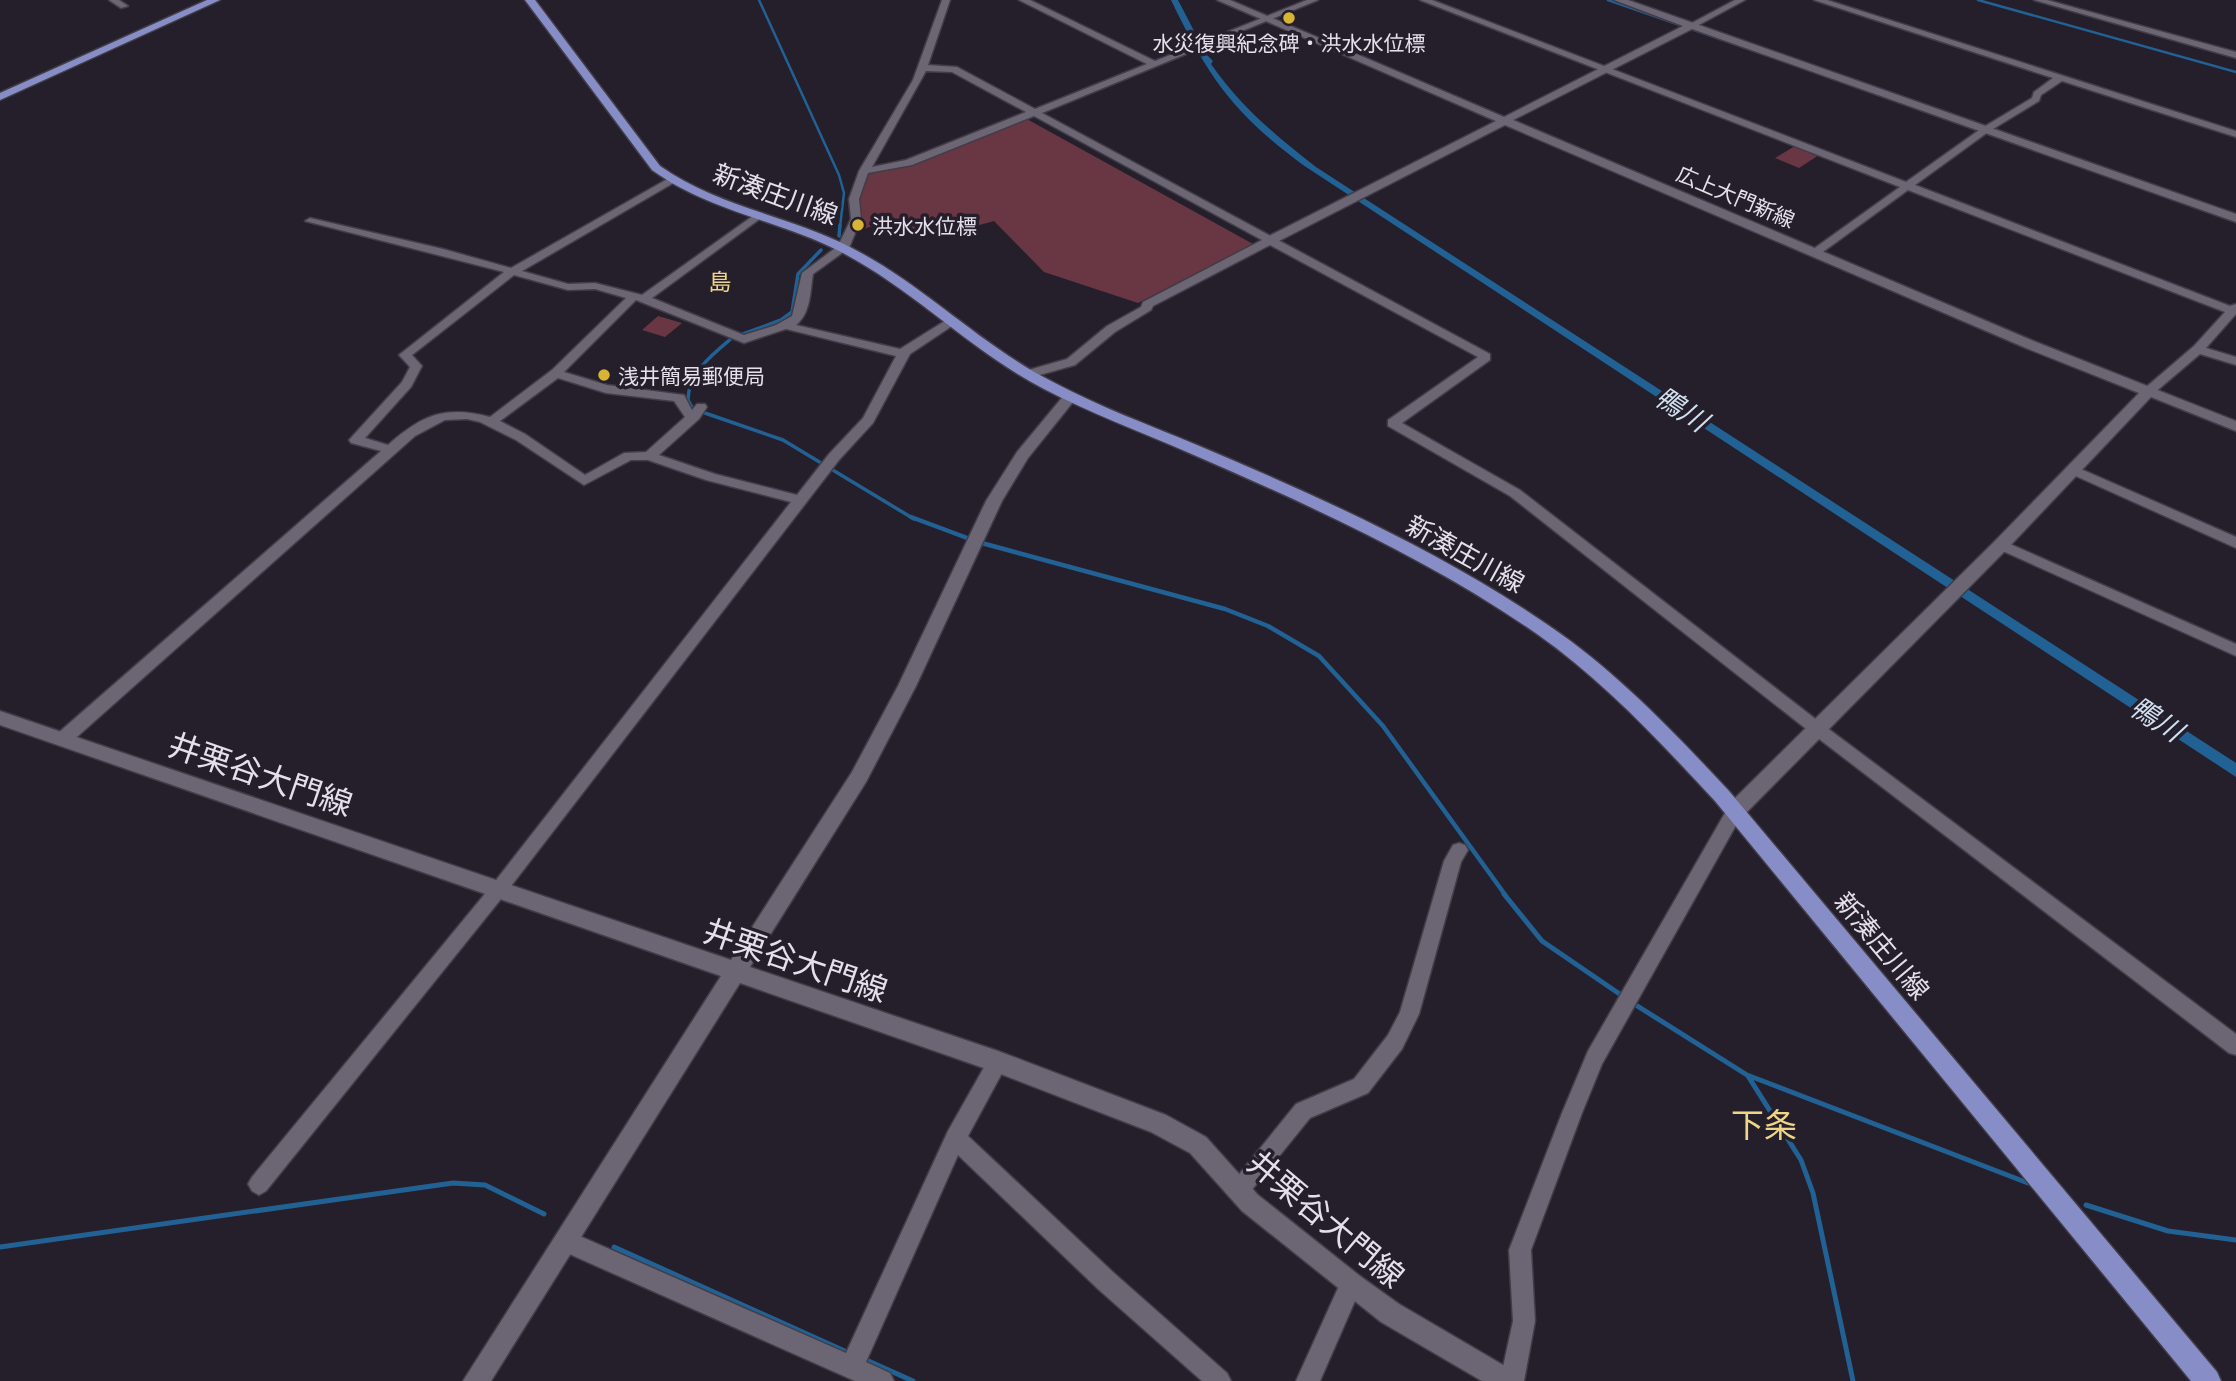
<svg xmlns="http://www.w3.org/2000/svg" width="2236" height="1381" font-family="Commissioner,'Noto Sans JP',sans-serif">
	<style>
		.green { fill: #693643 }
		.water { fill: #216194 }
		.lines { fill: none; stroke-linecap: round; stroke-linejoin: round }
		.stream-far3 { stroke: #216194; stroke-width: 2.5 }
		.stream-far2 { stroke: #216194; stroke-width: 3.5 }
		.stream-far1 { stroke: #216194; stroke-width: 4.5 }
		.stream { stroke: #216194; stroke-width: 5 }
		.street-casing { stroke: #413d47; stroke-width: 3 }
		.secondary-casing { stroke: #413d47; stroke-width: 3 }
		.primary-casing { stroke: #413d47; stroke-width: 3 }
		.street { fill: #6c6574; fill-rule: evenodd }
		.secondary { fill: #6c6574; fill-rule: evenodd }
		.primary { fill: #878dc7; fill-rule: evenodd }
		.poi-dot { fill: #d7b434; stroke: #251f2c; stroke-width: 2.5 }
		.labels { text-anchor: middle; dominant-baseline: central; stroke-width: 7; stroke-linejoin: round; paint-order: stroke }
		.far-poi-label { font-size: 21px; fill: #e4e0e9; stroke: #251f2c; text-anchor: start }
		.far-street-label { font-size: 21px; fill: #e4e0e9; stroke: #251f2c }
		.far-neighbourhood-label { font-size: 23px; fill: #edd688; stroke: #251f2c }
		.street-label { font-size: 26px; fill: #e4e0e9; stroke: #251f2c }
		.water-label { font-size: 28px; font-style: italic; fill: #d0dfee; stroke: #251f2c }
		.near-street-label { font-size: 32px; fill: #e4e0e9; stroke: #251f2c }
		.near-neighbourhood-label { font-size: 33px; fill: #edd688; stroke: #251f2c }
	</style>
	<rect width="100%" height="100%" fill="#251f2c"/>
	<path class="green" d="M1025 118 1253 244 1138 303 1044 272 994 221C945 234 933 244 885 222L851 233 848 199 857 177 911 164Z
		M1795 146 1819 155 1799 168 1775 158Z
		M658 316 682 323 665 337 642 330Z"/>
	<path class="water" d="M1171 0H1178L1206 54 1213 61 1211 64C1239 105 1276 136 1316 167L2236 763V777L1303 165C1233 113 1208 77 1171 0Z"/>
	<g class="lines">
		<path class="stream-far3" d="M759 0 839 175 844 193 840 227
			M1608 0 1766 55
			M1978 0 2236 72
			M1817 73 2036 151"/>
		<path class="stream-far2" d="M839 236 840 225
			M743 334 781 320 792 312 798 274 821 250
			M693 409 688 400C688 373 713 354 732 338
			M702 412 783 440 914 519"/>
		<path class="stream-far1" d="M911 517 978 542 1225 609 1268 626 1319 656 1383 726 1506 896"/>
		<path class="stream" d="M1504 894 1542 941 1624 997
			M1631 1002 1747 1075 2028 1183
			M1748 1076 1801 1160 1813 1193 1853 1381
			M2086 1205 2168 1231 2236 1240
			M0 1247 453 1183 485 1185 544 1214
			M614 1247 849 1353
			M864 1359 913 1381"/>
		<defs>
			<path id="street" d="M109 0H119L128 6 121 8Z
				M942 0H950L928 65 957 67 1035 109 1147 64 1019 0H1030L1155 61 1307 0H1318L1042 113 1490 354V360L1402 423 1520 490 1822 724 2236 1034V1055L2229 1053 1810 732 1510 496 1388 426V420L1478 357 1270 245 1153 306 1151 310 1115 332 1075 365 1029 378 1025 377V371L1067 359 1107 326 1141 307 1143 302 1262 240 1034 116 912 165 868 173 859 199 861 219 849 248 813 274C810 292 811 313 796 325L900 349 948 319H956L958 322 910 354 873 423 839 460 505 894 266 1191 259 1195 252 1191 248 1184 252 1177 493 884 791 502 706 480 648 460H631L584 485 516 440 480 422 467 419 445 420 415 436 69 744H57L55 739 57 734 381 451 351 443 349 440 402 382 410 367 399 355 504 272 305 221 310 218 443 249 511 268 671 177 675 178V182L522 271 568 284 595 283 642 295 757 213 761 214V218L652 298 744 335 776 325 792 316 802 273 838 246 851 219 849 199 859 171 913 80ZM926 71 952 72 1026 112 906 160 872 167ZM514 275 568 290 595 289 626 298 552 370 490 417C445 405 422 415 388 445L365 438 411 387 422 366 412 355ZM636 300 744 343 786 329 896 356 863 418 829 454 797 495 715 474 659 455 699 419 707 407 705 404H697L692 410 684 395 607 385 564 372ZM558 378 606 393 674 401 685 417 646 452 624 453 585 475 525 434 500 421Z
				M1420 0H1432L1906 182 1982 128 2032 98 2034 92 2053 78 1814 0H1827L2236 131V137L2062 81 2041 95 2039 101 1988 132 1915 185 2230 306 2236 304V314L2206 348 2236 357V365L2200 354 2153 394H2145V388L2194 346 2225 312 1908 190 1820 254H1812V250L1900 187Z
				M1735 0H1745L1695 27 1688 25Z
				M2034 0H2047L2236 52V58Z
				M2074 466 2236 537V548L2069 473 2067 470Z
				M2001 540 2236 644V656L1996 548 1994 545 1996 542Z
				M1735 804 1741 806 1744 811 1602 1064 1582 1113 1531 1250 1535 1321 1524 1381H1500L1513 1321 1509 1250 1562 1113 1588 1051 1729 806Z
				M1459 843 1465 845 1468 850 1461 862 1419 1014 1402 1049 1368 1093 1310 1118 1246 1197 1239 1201 1232 1197 1228 1190 1232 1183 1296 1104 1354 1079 1388 1035 1400 1012 1444 861 1453 845Z
				M998 1053 1005 1055 1008 1062 968 1136 1114 1273 1227 1373 1231 1381H1202L1098 1289 958 1155 866 1362 890 1373 894 1381H855L558 1249 555 1241 558 1233 566 1230 846 1353 948 1131 991 1055Z
				M1351 1274 1359 1277 1362 1285 1320 1381H1296L1343 1277Z"/>
			<path id="secondary" d="M1217 0H1230L1504 117 1683 26 1614 0H1628L2236 214V222L1692 29 1513 120 2036 342 2236 421V431L2151 397 2007 549 1742 817 1735 819 1728 817 1726 811 1728 805 1995 541 2139 393 2026 348 1505 125 1275 243H1267V237L1496 121Z
				M1070 393 1077 397 1028 458 1002 501 916 686 866 782 750 967 998 1051 1166 1115 1206 1137 1258 1195 1360 1276 1399 1304 1515 1372 1519 1381H1482L1381 1322 1242 1211 1190 1153 1151 1132 998 1073 740 983 491 1381H463L721 976 0 725V711L731 960 852 772 898 686 986 501 1017 452 1065 394Z"/>
			<path id="primary" d="M207 0H220L0 100V93Z
				M525 0H535L660 166C718 207 787 215 850 247 923 284 980 345 1053 382 1100 407 1149 425 1197 445 1318 496 1440 551 1548 625 1616 671 1673 731 1729 791L2217 1372 2221 1381H2191L1715 801C1660 742 1604 681 1537 634 1429 559 1307 504 1187 452 1139 431 1090 413 1044 389 971 351 914 290 841 252 779 220 710 212 652 170Z"/>
		</defs>
		<use href="#street" class="street-casing"/>
		<use href="#secondary" class="secondary-casing"/>
		<use href="#primary" class="primary-casing"/>
		<use href="#street" class="street"/>
		<use href="#secondary" class="secondary"/>
		<use href="#primary" class="primary"/>
	</g>
	<g class="poi-dot">
		<circle cx="1289" cy="18" r="7"/>
		<circle cx="858" cy="225" r="7"/>
		<circle cx="604" cy="375" r="7"/>
	</g>
	<g class="labels">
		<g class="far-poi-label">
			<text x="1289" y="42" text-anchor="middle">水災復興紀念碑・洪水水位標</text>
			<text x="872" y="225">洪水水位標</text>
			<text x="618" y="375">浅井簡易郵便局</text>
		</g>
		<g class="far-street-label">
			<text transform="translate(1736 196) rotate(23)">広上大門新線</text>
		</g>
		<g class="far-neighbourhood-label">
			<text x="720" y="281">島</text>
		</g>
		<g class="street-label">
			<text transform="translate(776 193) rotate(20)">新湊庄川線</text>
			<text transform="translate(1466 553) rotate(29)">新湊庄川線</text>
			<text transform="translate(1883 945) rotate(50)">新湊庄川線</text>
		</g>
		<g class="water-label">
			<text transform="translate(1682 408) rotate(33)">鴨川</text>
			<text transform="translate(2157 718) rotate(33)">鴨川</text>
		</g>
		<g class="near-street-label">
			<text transform="translate(261 773) rotate(19)">井栗谷大門線</text>
			<text transform="translate(796 959) rotate(19)">井栗谷大門線</text>
			<text transform="translate(1327 1218) rotate(40)">井栗谷大門線</text>
		</g>
		<g class="near-neighbourhood-label">
			<text x="1764" y="1123">下条</text>
		</g>
	</g>
</svg>
